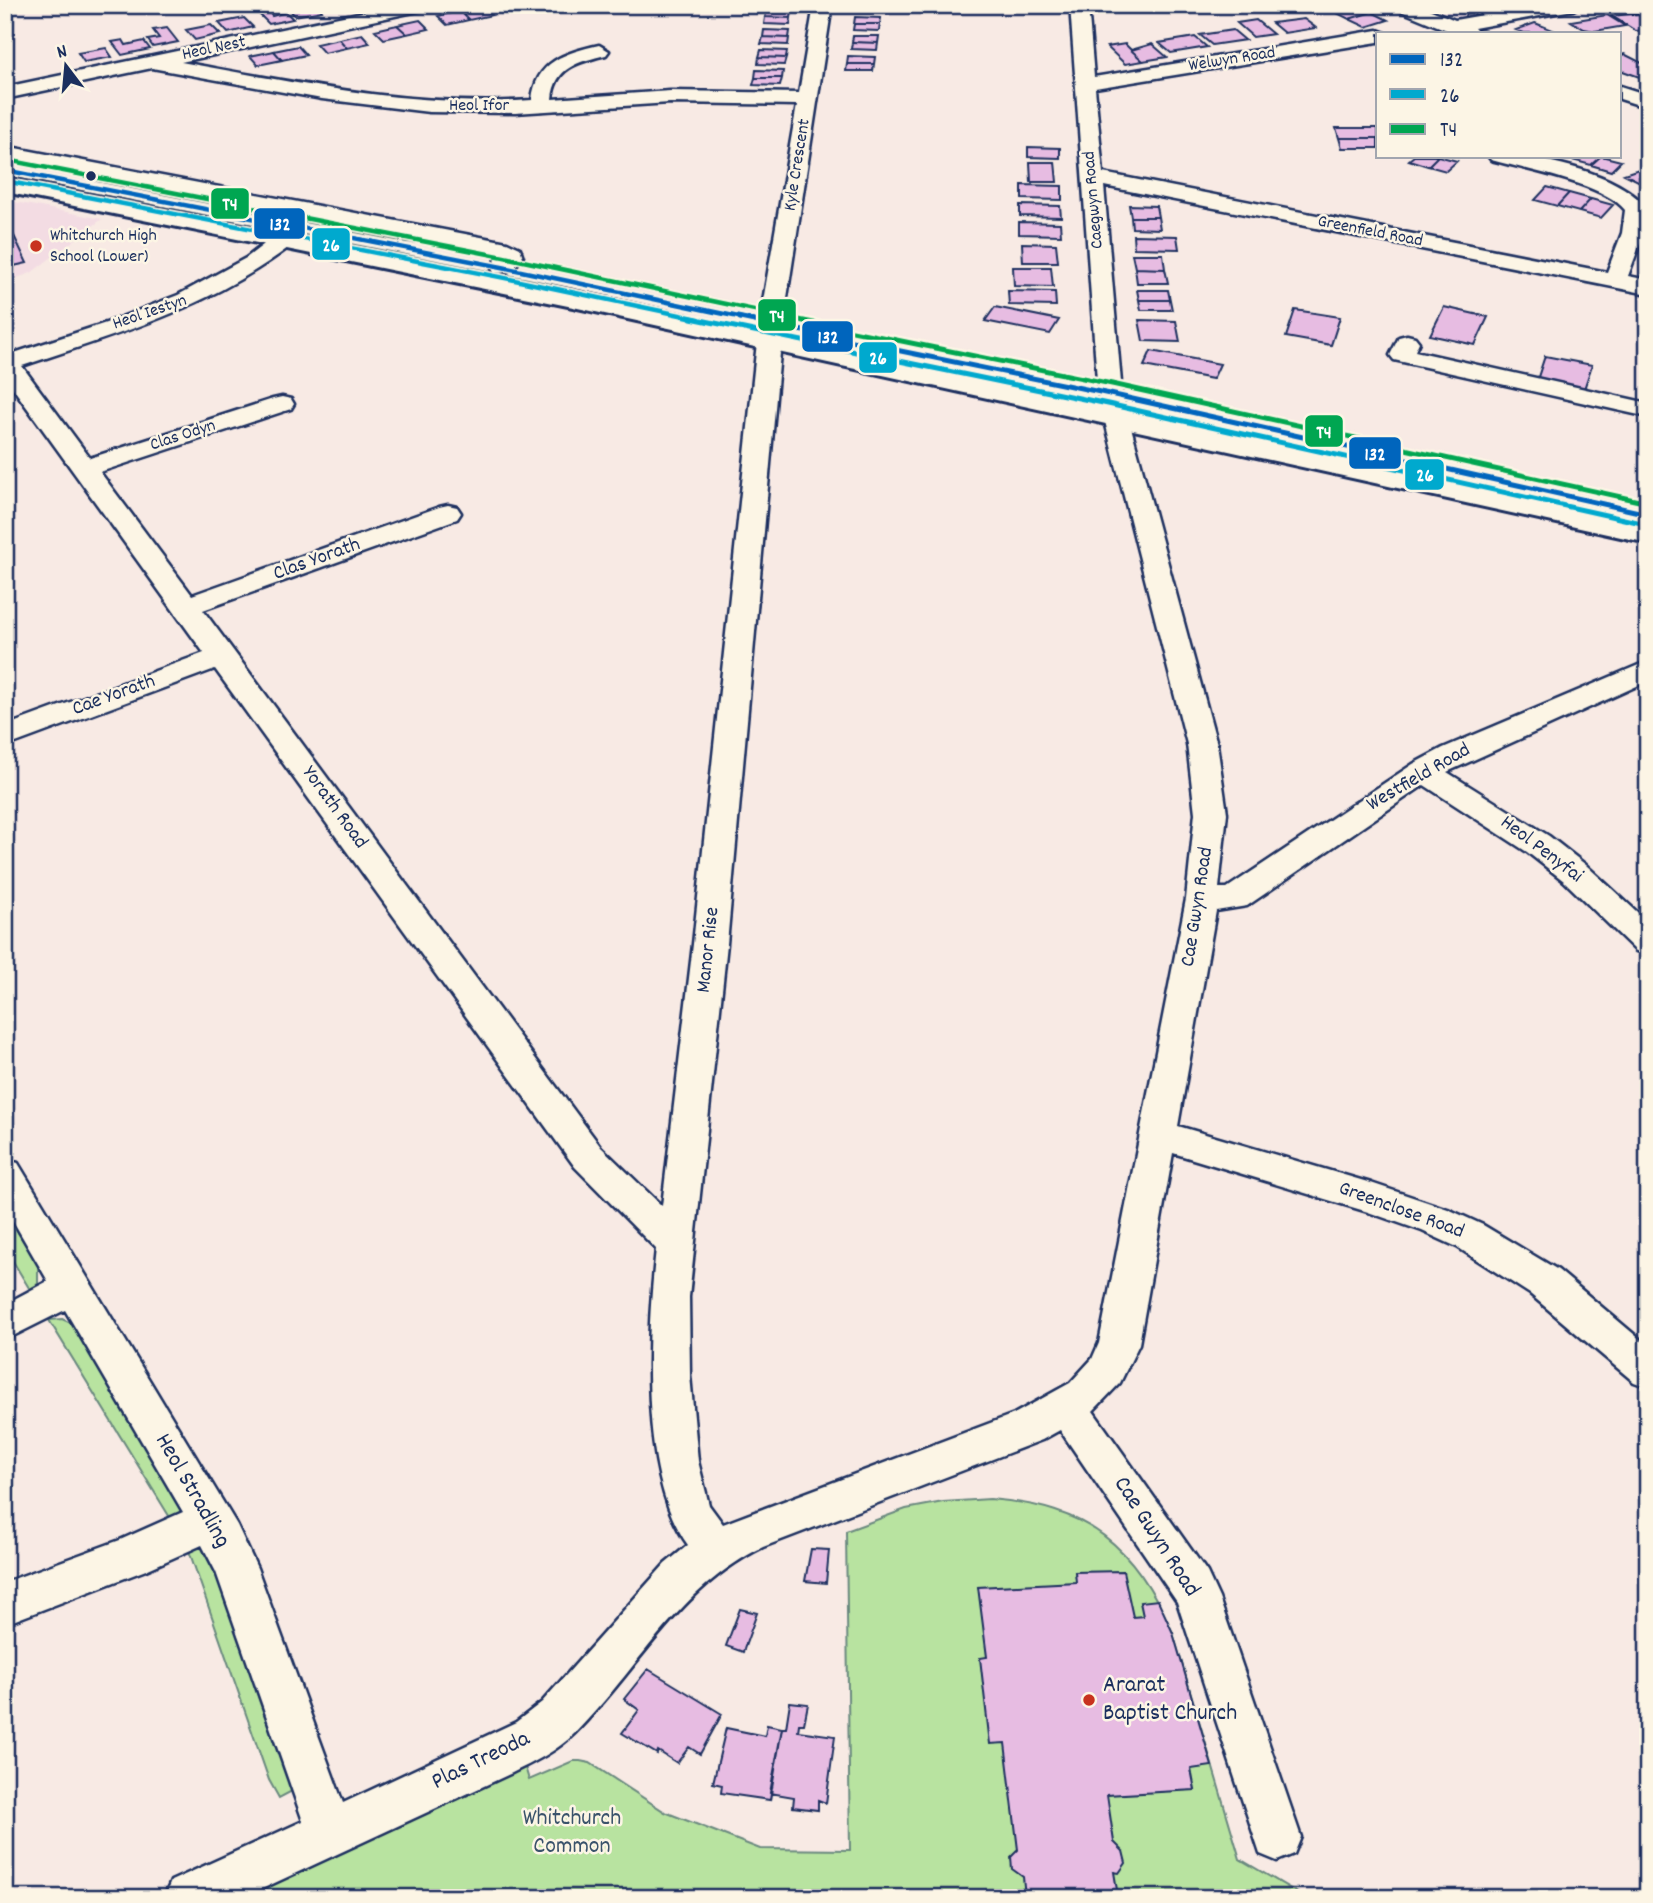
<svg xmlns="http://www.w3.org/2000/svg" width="1653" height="1903" font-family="Dekko,sans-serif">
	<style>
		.built { fill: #f3dce3 }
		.green { fill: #b8e3a0; stroke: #6a897f; stroke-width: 2 }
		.building { fill: #e7bce2; stroke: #1b2f5e; stroke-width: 2 }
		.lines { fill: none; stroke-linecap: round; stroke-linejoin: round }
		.minor-casing { stroke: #1b2f5e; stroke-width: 5 }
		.highway-casing { stroke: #1b2f5e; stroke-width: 6 }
		.minor { fill: #fcf5e5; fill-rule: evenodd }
		.highway { fill: #fcf5e5; fill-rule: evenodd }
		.bus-1-far1-casing { stroke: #fcf5e5; stroke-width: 8 }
		.bus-1-casing { stroke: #fcf5e5; stroke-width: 10 }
		.bus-2-far1-casing { stroke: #fcf5e5; stroke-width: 8 }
		.bus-2-casing { stroke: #fcf5e5; stroke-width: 10 }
		.bus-3-far1-casing { stroke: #fcf5e5; stroke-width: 8 }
		.bus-3-casing { stroke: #fcf5e5; stroke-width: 10 }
		.bus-1-far1 { stroke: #0065bd; stroke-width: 4.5 }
		.bus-1 { stroke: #0065bd; stroke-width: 5 }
		.bus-2-far1 { stroke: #00a9ce; stroke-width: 4.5 }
		.bus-2 { stroke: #00a9ce; stroke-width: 5 }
		.bus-3-far1 { stroke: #00a651; stroke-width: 4.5 }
		.bus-3 { stroke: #00a651; stroke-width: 5 }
		.bus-dot { fill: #1b2f5e; stroke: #fcf5e5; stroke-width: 2.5 }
		.poi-dot { fill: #c8321e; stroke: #fcf5e5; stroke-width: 2.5 }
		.labels { text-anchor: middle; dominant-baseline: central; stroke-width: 5; stroke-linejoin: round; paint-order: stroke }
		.far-street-label { font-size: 18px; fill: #1b2f5e; stroke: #fcf5e5 }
		.far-poi-label { font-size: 18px; fill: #1b2f5e; stroke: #fcf5e5; text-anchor: start }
		.street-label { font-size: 21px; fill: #1b2f5e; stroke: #fcf5e5 }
		.near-street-label { font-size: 24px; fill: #1b2f5e; stroke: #fcf5e5 }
		.near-poi-label { font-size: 24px; fill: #1b2f5e; stroke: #fcf5e5; text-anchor: start }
		.near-park-label { font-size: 24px; fill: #3a536b; stroke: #fcf5e5 }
		.line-badge { stroke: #fcf5e5; stroke-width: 2.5 }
		.badge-label { font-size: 19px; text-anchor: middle; font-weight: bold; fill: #fff }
	</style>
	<rect width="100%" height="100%" fill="#f8eae4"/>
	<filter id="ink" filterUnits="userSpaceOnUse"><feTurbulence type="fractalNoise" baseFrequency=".0143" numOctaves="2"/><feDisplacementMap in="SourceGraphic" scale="14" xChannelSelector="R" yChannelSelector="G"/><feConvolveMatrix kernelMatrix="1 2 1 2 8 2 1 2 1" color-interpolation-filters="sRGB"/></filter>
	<g filter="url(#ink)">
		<path class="built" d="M1430 5H1495L1511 12 1465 20Z
			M5 200 102 219 31 273 5 282Z"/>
		<path class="green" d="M5 176 528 279 1019 386 1015 391 5 179Z
			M101 179 437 244 406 242 97 181Z
			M1159 412 1648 521V526L1156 415Z
			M5 1211 38 1265V1283L32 1293 5 1248Z
			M62 1319 73 1324 187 1513 174 1524 49 1320Z
			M990 1499C1089 1507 1133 1544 1173 1633L1240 1859 1306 1898H241L525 1767 529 1780 573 1761H580L590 1763 665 1812 760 1849 850 1850 846 1531 906 1509 943 1502Z
			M205 1542 294 1790 279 1798 269 1780 187 1545Z"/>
		<path class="building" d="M318 5 322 11 295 16 287 6Z
			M525 5 530 9 508 14 498 6Z
			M858 5H883L882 11H857Z
			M1352 5H1357L1372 12 1349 19 1333 11Z
			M1445 5H1480L1485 7 1465 14Z
			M482 7 492 15 469 20 460 11Z
			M268 11 272 16 286 12 293 19 269 24 258 13Z
			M460 11 469 20 447 25 438 16Z
			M767 11 792 12 791 18 765 17Z
			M1372 12 1388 20 1366 27 1349 19Z
			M1648 12V29L1636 31 1612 16Z
			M1607 15 1625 26 1595 31 1584 29 1571 21Z
			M765 17 791 18 790 25 764 24Z
			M855 17 881 18 880 24H854Z
			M244 18 253 27 228 33 219 23Z
			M1304 19 1316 28 1284 33 1272 23Z
			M420 20 429 29 407 34 397 25Z
			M1256 20 1273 34 1253 37 1237 23Z
			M1535 23 1560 33H1524L1516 30Z
			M854 24H880L879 31 853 30Z
			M211 25 220 34 195 40 186 30Z
			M397 25 407 34 384 39 375 30Z
			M167 28 178 42 153 47 148 40 159 38 153 30Z
			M764 30 790 31 789 38 763 37Z
			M1233 30 1245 40 1212 45 1200 35Z
			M362 34 370 43 347 48 339 39Z
			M853 36H879L878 43 852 42Z
			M763 37 789 38 788 45 761 44Z
			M1195 37 1207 47 1171 53 1159 43Z
			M339 39 347 48 324 53 316 44Z
			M123 40 126 45 144 41 150 49 122 55 112 42Z
			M852 42 878 43 877 50 851 49Z
			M1125 44 1131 50 1143 61 1125 64 1107 47Z
			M1152 44 1167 57 1143 61 1131 50Z
			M298 46 306 55 282 60 274 51Z
			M106 48 112 57 84 62 78 53Z
			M761 50 787 51 786 58 759 57Z
			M274 51 282 60 258 65 250 56Z
			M1624 54 1648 66V80L1620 70V56Z
			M848 56 875 57 874 64H847Z
			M759 57 786 58 784 65 758 64Z
			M847 64H874L873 71H846Z
			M756 70 783 71 782 78H755Z
			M755 78H782L780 86 753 85Z
			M1336 128H1378V138H1339Z
			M1339 138H1378V148H1342Z
			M1028 147 1060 148V158L1028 157Z
			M1414 156H1438L1428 166 1409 160Z
			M1438 156 1457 161 1446 171 1428 166Z
			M1576 156H1601L1591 165 1572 160Z
			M1601 156 1621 161 1611 171 1591 165Z
			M1030 162H1055L1057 182H1031Z
			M1642 168 1648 170V179L1640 182 1624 174Z
			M1022 185 1062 186V200L1022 199Z
			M1547 187 1569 193 1557 206 1535 200Z
			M1569 193 1591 199 1579 212 1557 206Z
			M1591 199 1613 205 1601 218 1579 212Z
			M1020 205 1060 206 1061 217 1020 216Z
			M1129 205 1156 206 1158 217H1131Z
			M5 217 27 263 5 268Z
			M1131 217H1158L1160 229 1132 228Z
			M1019 222 1060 223 1061 235 1019 234Z
			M1133 235 1177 236 1179 249 1134 248Z
			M1022 243 1056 244 1058 262H1023Z
			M1132 254H1163L1165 269 1135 268Z
			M1013 267H1051L1053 287 1014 286Z
			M1135 268 1165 269 1168 283H1137Z
			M1137 290H1168L1170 300H1139Z
			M1008 291 1055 292 1056 306 1009 305Z
			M1139 300H1170L1172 310H1141Z
			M995 307 1059 320 1050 334 985 321Z
			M1444 307 1488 317 1475 345 1430 335Z
			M1295 310 1340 317 1331 345 1286 337Z
			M1139 320 1176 321 1180 342 1143 341Z
			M1151 351 1220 364 1213 379 1144 366Z
			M1545 356 1592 365 1584 389 1537 380Z
			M811 1549 829 1550 826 1583 805 1581Z
			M1123 1571 1133 1617 1143 1616 1140 1602 1158 1600 1173 1633 1212 1766 1191 1769 1195 1790 1107 1795 1114 1842 1123 1851 1126 1863 1119 1873 1114 1872 1117 1890 1112 1898H1028L1025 1896 1023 1877 1012 1869 1011 1857 1018 1850 1005 1743 990 1744 980 1658 987 1657 978 1587 1076 1582 1075 1572Z
			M740 1609 757 1613 743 1652 726 1646Z
			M648 1669 722 1714 700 1754 689 1747 677 1763 658 1751 657 1754 622 1733 639 1710 624 1699Z
			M790 1702 808 1704 804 1724H799L798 1731 835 1736 826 1803 818 1800V1810L793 1807 794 1797 770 1793 782 1728H786Z
			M767 1725 782 1728 770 1800 721 1793 722 1785 713 1783 726 1728 765 1736Z"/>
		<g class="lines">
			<defs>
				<path id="minor" d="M396 5H432L423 10 181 62C297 83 414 108 532 100 536 61 565 53 599 45L609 51 606 55C578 62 555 67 552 99L670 91 799 93 814 5H832L783 324 779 329H763L759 324 797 105 670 103 515 113 429 112 322 99 152 68 5 99V87Z
					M1070 5H1088L1094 77 1378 30 1386 33H1378V42L1095 88 1103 173 1607 272 1622 233 1625 210C1605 184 1523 169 1491 160L1488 156C1532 154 1620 171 1647 209L1644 233 1628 276 1648 280V294L1104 186 1122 394 1217 744 1227 813 1219 888H1227L1413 764 1443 748 1648 661V681L1447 772 1549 836 1586 865 1648 922V954L1636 951 1564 881 1527 852 1424 785 1247 906 1216 911 1178 1126 1371 1183 1448 1209 1483 1225 1558 1270 1648 1346V1387L1634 1382 1530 1294 1457 1247 1422 1231 1368 1212 1173 1153 1139 1344 1120 1383 1093 1411 1207 1572 1219 1598 1301 1837 1294 1854 1277 1861 1260 1854 1177 1602 1060 1430 1042 1440 763 1547C677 1589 639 1669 575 1733 557 1751 534 1762 512 1773L242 1898H164L171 1881 303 1821 216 1572 202 1545 146 1570 5 1624V1582L120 1540 183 1512 65 1310 5 1340V1304L48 1281 5 1207V1159L18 1163 237 1525 257 1568 343 1803 516 1722 542 1702 665 1564 688 1545C638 1477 647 1329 656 1249L575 1167 215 669 5 747V726L204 653 5 377V356L106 323 178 295 246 258 276 235H292L295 240 292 245C209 308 119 334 22 366L90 458 273 399 282 397 291 399 294 404 291 409 100 472 192 595 439 507 448 505 457 507 461 513 457 519 203 610 601 1147 662 1206 693 944 757 342 761 337H777L781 342 727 944 689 1297 690 1375 698 1461 709 1505 723 1524 1014 1414 1070 1383 1092 1359 1099 1343 1186 899 1195 813 1187 744 1098 394Z
					M1393 5H1419L1455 20 1540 5H1582L1573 10 1474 28 1479 33H1454L1396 9Z
					M1620 86 1648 95V108L1620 99Z
					M5 146 507 242 520 248 523 257C515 268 508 275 494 272L491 267 500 254 5 158Z
					M1407 335 1415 337 1419 342 1415 351 1648 403V417L1394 360 1390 355 1399 337Z"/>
				<path id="highway" d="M5 178 573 291 1648 525V543L573 307 5 192Z"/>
			</defs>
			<use href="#minor" class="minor-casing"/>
			<use href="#highway" class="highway-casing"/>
			<use href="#minor" class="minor"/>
			<use href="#highway" class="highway"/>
			<defs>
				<path id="bus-1-far1" d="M5 170 502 267 748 319"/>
				<path id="bus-1" d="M740 318 1110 394 1648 514"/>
				<path id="bus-2-far1" d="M5 181 500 277 699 319"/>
				<path id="bus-2" d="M691 318 1108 404 1646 524"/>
				<path id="bus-3-far1" d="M7 160 504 257 797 319"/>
				<path id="bus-3" d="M789 318 1112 384 1648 503"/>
			</defs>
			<use href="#bus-1-far1" class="bus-1-far1-casing"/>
			<use href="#bus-1" class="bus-1-casing"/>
			<use href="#bus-2-far1" class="bus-2-far1-casing"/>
			<use href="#bus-2" class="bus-2-casing"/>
			<use href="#bus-3-far1" class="bus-3-far1-casing"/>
			<use href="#bus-3" class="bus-3-casing"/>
			<use href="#bus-1-far1" class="bus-1-far1"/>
			<use href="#bus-1" class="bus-1"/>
			<use href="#bus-2-far1" class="bus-2-far1"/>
			<use href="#bus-2" class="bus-2"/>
			<use href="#bus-3-far1" class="bus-3-far1"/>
			<use href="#bus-3" class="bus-3"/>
		</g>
	</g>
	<circle class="bus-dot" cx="91" cy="176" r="6"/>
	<g class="poi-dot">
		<circle cx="36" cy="246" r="7"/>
		<circle cx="1089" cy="1700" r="7"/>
	</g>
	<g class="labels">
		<g class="far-street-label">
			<text transform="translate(214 49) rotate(-12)">Heol Nest</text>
			<text transform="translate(1232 60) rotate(-9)">Welwyn Road</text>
			<text x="479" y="106">Heol Ifor</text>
			<text transform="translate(798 165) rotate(-81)">Kyle Crescent</text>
			<text transform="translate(1094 200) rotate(-95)">Caegwyn Road</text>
			<text transform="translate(1370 232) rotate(11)">Greenfield Road</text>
			<text transform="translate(150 313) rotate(-19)">Heol Iestyn</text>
			<text transform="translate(183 436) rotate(-18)">Clas Odyn</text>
		</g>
		<g class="far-poi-label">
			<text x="50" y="236">Whitchurch High<tspan x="50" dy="21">School (Lower)</tspan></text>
		</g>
		<g class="street-label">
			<text transform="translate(317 560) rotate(-20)">Clas Yorath</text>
			<text transform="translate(114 696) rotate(-20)">Cae Yorath</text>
			<text transform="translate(1419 778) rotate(-30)">Westfield Road</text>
			<text transform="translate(334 808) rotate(54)">Yorath Road</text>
			<text transform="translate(1541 850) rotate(37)">Heol Penyfai</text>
			<text transform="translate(1198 907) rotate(-81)">Cae Gwyn Road</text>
			<text transform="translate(709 950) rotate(-84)">Manor Rise</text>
			<text transform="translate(1401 1211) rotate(20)">Greenclose Road</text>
		</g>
		<g class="near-street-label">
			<text transform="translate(192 1491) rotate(60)">Heol Stradling</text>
			<text transform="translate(1156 1537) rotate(57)">Cae Gwyn Road</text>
			<text transform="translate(481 1761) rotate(-26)">Plas Treoda</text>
		</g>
		<g class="near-poi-label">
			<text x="1103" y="1686">Ararat<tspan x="1103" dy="28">Baptist Church</tspan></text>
		</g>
		<g class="near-park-label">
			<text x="572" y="1819">Whitchurch<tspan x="572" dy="28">Common</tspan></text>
		</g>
	</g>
	<g class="line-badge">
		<rect x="210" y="187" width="40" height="33" rx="7" fill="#00a651"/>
		<rect x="253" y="207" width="53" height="33" rx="7" fill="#0065bd"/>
		<rect x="311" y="227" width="40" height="34" rx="7" fill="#00a9ce"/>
		<rect x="757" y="298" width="40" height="34" rx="7" fill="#00a651"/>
		<rect x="801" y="320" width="53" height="33" rx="7" fill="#0065bd"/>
		<rect x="858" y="341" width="40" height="33" rx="7" fill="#00a9ce"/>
		<rect x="1304" y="414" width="40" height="34" rx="7" fill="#00a651"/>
		<rect x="1348" y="436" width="54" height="34" rx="7" fill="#0065bd"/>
		<rect x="1404" y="458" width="41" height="33" rx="7" fill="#00a9ce"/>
	</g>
	<g class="badge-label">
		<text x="230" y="210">T4</text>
		<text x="280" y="230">132</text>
		<text x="331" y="251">26</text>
		<text x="777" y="322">T4</text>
		<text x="828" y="343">132</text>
		<text x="878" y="364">26</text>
		<text x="1324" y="438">T4</text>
		<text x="1375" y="460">132</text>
		<text x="1425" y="481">26</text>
	</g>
	<rect width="1653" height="1903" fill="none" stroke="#fcf5e5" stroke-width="28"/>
	<rect x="14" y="14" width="1625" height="1875" fill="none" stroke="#1b2f5e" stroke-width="2.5" filter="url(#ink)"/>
	<rect x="1376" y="32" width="245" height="126" fill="#fcf5e5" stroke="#a2a6af" stroke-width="2"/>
	<rect x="1390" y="54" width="35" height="10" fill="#0065bd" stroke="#a2a6af" stroke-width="2"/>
	<text x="1440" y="66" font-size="21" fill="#1b2f5e">132</text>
	<rect x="1390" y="89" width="35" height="10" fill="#00a9ce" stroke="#a2a6af" stroke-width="2"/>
	<text x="1440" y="102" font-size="21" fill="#1b2f5e">26</text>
	<rect x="1390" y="124" width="35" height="10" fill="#00a651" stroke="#a2a6af" stroke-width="2"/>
	<text x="1440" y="136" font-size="21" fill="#1b2f5e">T4</text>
	<g transform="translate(66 66) rotate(344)" stroke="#fcf5e5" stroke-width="5" paint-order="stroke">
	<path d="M0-5L12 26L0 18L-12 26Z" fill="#1b2f5e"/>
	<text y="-10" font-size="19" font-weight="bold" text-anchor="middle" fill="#1b2f5e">N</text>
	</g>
</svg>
